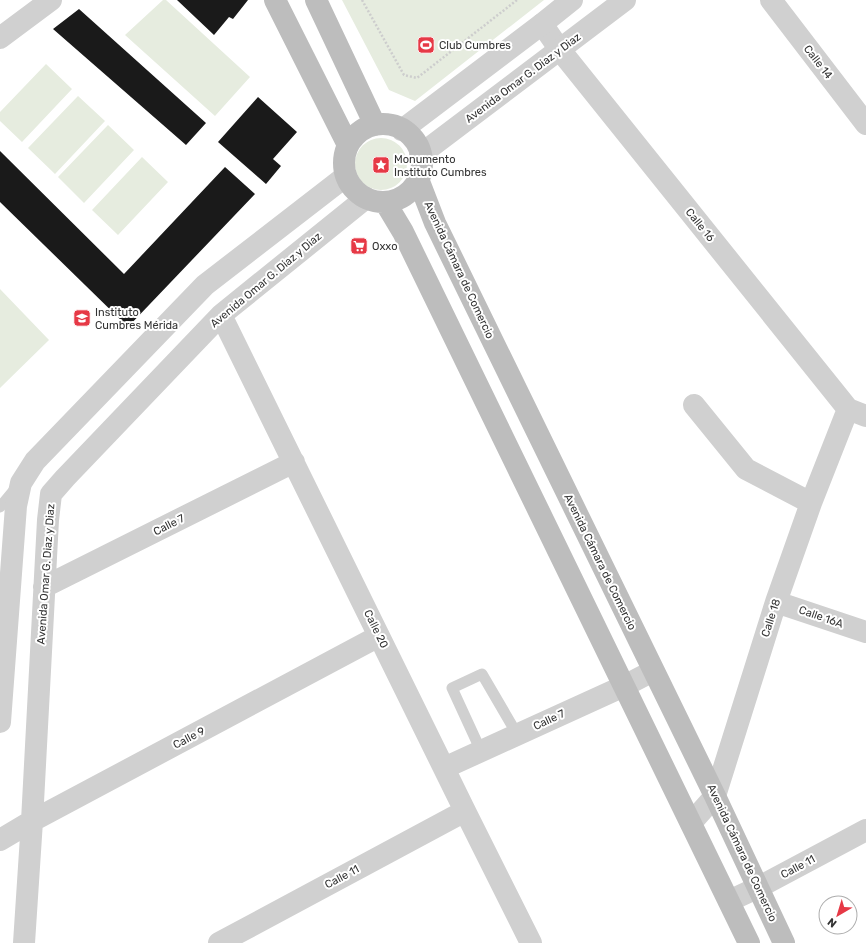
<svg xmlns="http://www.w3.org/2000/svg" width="866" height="943" font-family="Rubik,sans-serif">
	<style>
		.green { fill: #e6ecdf }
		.building { fill: #1a1a1a }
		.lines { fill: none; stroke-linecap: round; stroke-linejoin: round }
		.path { stroke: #cdcdcd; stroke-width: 2.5; stroke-dasharray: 2 2; stroke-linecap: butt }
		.service { stroke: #d0d0d0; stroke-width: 11 }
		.minor { stroke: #d0d0d0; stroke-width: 22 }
		.tertiary { stroke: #d0d0d0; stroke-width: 22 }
		.secondary { stroke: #bdbdbd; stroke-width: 22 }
		.labels { text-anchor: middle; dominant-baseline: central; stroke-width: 4; stroke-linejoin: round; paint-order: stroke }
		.poi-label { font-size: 11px; fill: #333; stroke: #fff; text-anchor: start }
		.street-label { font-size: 11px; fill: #333; stroke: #fff }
	</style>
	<rect width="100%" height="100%" fill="#fff"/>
	<path class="green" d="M163 0H166L250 77 215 116 125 35Z
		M342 0H544L415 101 389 90Z
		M46 64 72 89 22 142 0 121V112Z
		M78 96 105 121 55 174 28 148Z
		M108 125 134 150 84 203 58 177Z
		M355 164a26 26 0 1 1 52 0a26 26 0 1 1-52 0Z
		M142 157 168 182 118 235 92 210Z
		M0 289 49 340 0 388Z"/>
	<path class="building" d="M177 0H248L233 19 229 17 214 35Z
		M79 9 206 123 186 145 53 29Z
		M258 97 297 132 273 159 281 166 266 184 218 142Z
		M0 151 124 274 225 167 255 194 128 327 0 202Z"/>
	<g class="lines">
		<path class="path" d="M362 0 404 75 417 78 517 0"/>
		<path class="service" d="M0 507 15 489
			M481 751 452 688 482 674 517 734"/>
		<path class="minor" d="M771 0 866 124
			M542 24 560 50 848 409 866 416
			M0 38 51 0
			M221 315 465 811 531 943
			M694 405 746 469 811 503
			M44 587 294 462
			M776 602 866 632
			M0 722 16 506 21 483 35 461 205 285 346 176
			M444 768 624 686 653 671
			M691 823 715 796 776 602 811 503 848 409
			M0 840 32 821 379 636
			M729 901 759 887 866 830
			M24 943 32 821 48 520 51 494 65 478 221 315 366 198
			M219 943 465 811"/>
		<path class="tertiary" d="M402 130 542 24 572 0
			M420 155 625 0"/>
		<path class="secondary" d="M275 0 348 145
			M316 0 375 125
			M344 163a39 39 0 1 1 78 0a39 39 0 1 1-78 0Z
			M418 179 435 223 715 796 784 943
			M385 202 403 232 749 943"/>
	</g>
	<defs>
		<symbol id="stadium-square" viewBox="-11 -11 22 22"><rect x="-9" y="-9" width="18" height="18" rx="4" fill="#e63946" stroke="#fff"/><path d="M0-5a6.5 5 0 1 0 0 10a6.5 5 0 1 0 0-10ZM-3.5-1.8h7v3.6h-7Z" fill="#fff"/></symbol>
		<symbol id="sight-square" viewBox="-11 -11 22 22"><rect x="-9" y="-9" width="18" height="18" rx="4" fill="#e63946" stroke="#fff"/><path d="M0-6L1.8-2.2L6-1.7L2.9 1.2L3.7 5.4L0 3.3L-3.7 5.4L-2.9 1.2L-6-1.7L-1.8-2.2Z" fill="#fff"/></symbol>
		<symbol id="supermarket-square" viewBox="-11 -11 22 22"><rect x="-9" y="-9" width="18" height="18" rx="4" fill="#e63946" stroke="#fff"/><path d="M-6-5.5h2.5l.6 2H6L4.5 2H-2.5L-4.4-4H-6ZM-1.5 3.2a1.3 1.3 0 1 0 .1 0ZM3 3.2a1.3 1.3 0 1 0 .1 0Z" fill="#fff"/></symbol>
		<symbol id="school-square" viewBox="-11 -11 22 22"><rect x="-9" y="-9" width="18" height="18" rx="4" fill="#e63946" stroke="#fff"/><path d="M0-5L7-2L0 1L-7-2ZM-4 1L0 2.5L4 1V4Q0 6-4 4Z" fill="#fff"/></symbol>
	</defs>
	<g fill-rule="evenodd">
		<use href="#stadium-square" x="416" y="35" width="20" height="20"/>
		<use href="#sight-square" x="371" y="155" width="20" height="20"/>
		<use href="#supermarket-square" x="349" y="236" width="20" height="20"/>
		<use href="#school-square" x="72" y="308" width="20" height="20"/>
	</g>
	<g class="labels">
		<g class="poi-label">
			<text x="439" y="45">Club Cumbres</text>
			<text x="394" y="159">Monumento<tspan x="394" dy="13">Instituto Cumbres</tspan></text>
			<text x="372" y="246">Oxxo</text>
			<text x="95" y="312">Instituto<tspan x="95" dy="13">Cumbres Mérida</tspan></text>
		</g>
		<g class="street-label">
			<text transform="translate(818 62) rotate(52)">Calle 14</text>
			<text transform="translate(523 78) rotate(-37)">Avenida Omar G. Diaz y Diaz</text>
			<text transform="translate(700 225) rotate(51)">Calle 16</text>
			<text transform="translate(459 270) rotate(65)">Avenida Cámara de Comercio</text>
			<text transform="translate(266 280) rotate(-40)">Avenida Omar G. Diaz y Diaz</text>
			<text transform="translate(169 525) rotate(-27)">Calle 7</text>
			<text transform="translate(600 562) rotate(64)">Avenida Cámara de Comercio</text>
			<text transform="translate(46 574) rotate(-86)">Avenida Omar G. Diaz y Diaz</text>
			<text transform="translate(821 617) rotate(19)">Calle 16A</text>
			<text transform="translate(771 618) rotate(-72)">Calle 18</text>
			<text transform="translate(376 629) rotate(64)">Calle 20</text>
			<text transform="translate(549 720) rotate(-25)">Calle 7</text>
			<text transform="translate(189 738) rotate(-28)">Calle 9</text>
			<text transform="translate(742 853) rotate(65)">Avenida Cámara de Comercio</text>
			<text transform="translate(798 867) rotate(-28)">Calle 11</text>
			<text transform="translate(342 877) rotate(-28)">Calle 11</text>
		</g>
	</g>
	<g transform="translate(838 915) rotate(218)"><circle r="19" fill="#ffffff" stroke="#adadad"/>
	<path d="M0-3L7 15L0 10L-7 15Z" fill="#e63946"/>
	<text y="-6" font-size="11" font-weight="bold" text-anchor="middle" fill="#333333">N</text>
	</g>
</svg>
